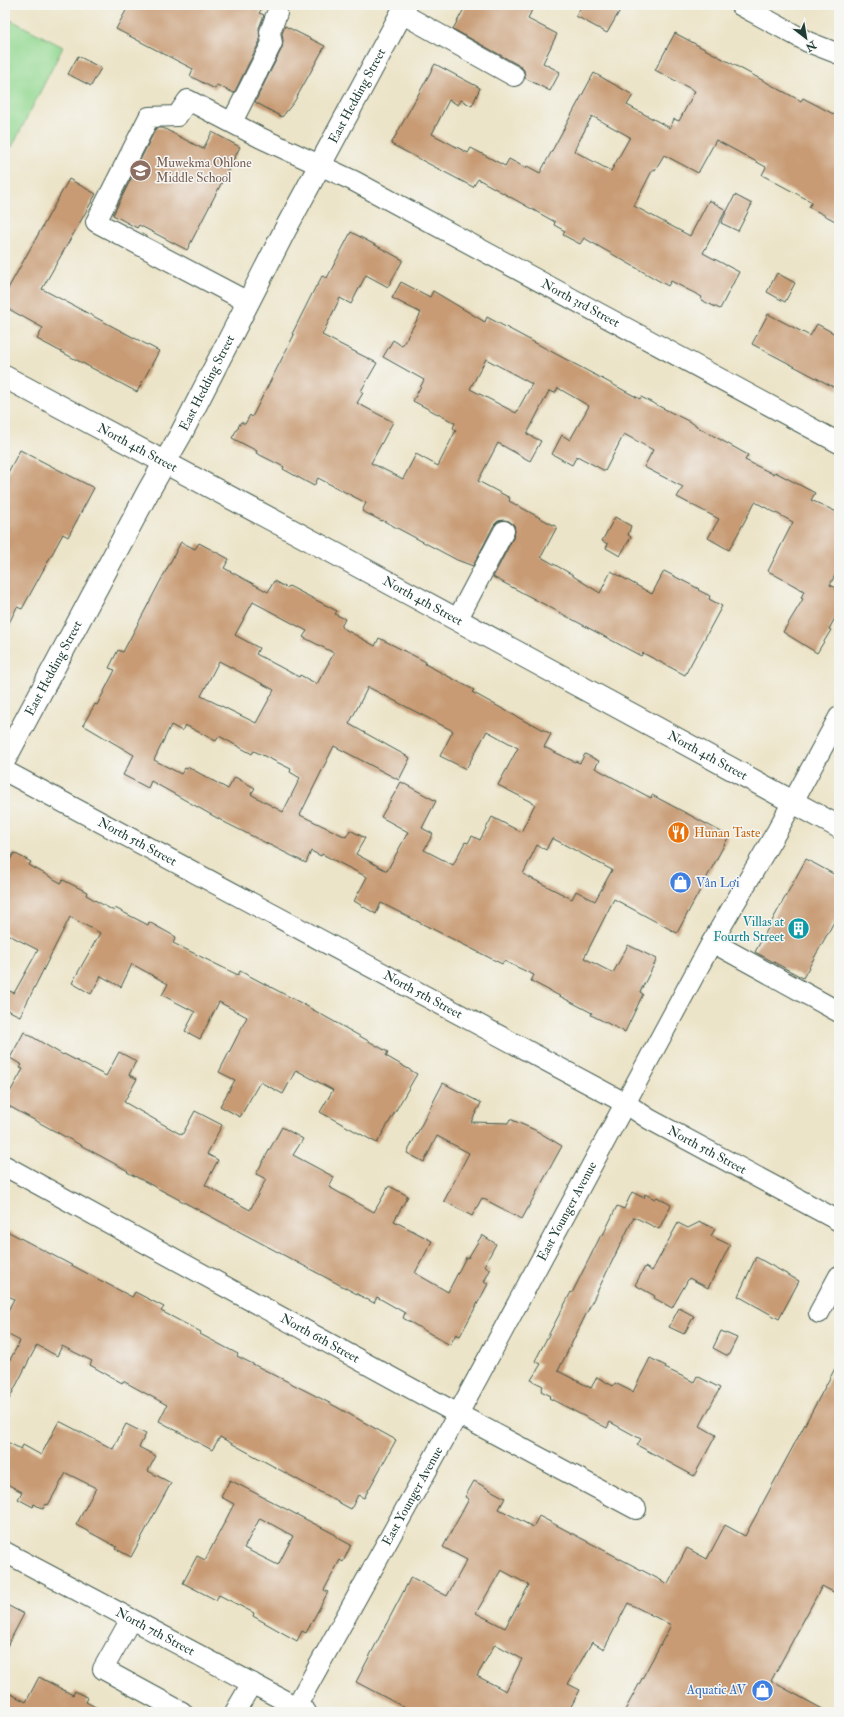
<svg xmlns="http://www.w3.org/2000/svg" width="844" height="1717" font-family="'IM FELL Double Pica',serif">
	<style>
		.green { fill: #94d993; stroke: #5a8b64 }
		.building { fill: #c89b74; fill-rule: evenodd }
		.lines { fill: none; stroke-linecap: round; stroke-linejoin: round }
		.minor-casing { stroke: #3e564a; stroke-width: 22 }
		.major-casing { stroke: #3e564a; stroke-width: 24 }
		.minor { stroke: #fff; stroke-width: 20 }
		.major { stroke: #fff; stroke-width: 22 }
		.labels { text-anchor: middle; dominant-baseline: central; stroke-width: 3; stroke-linejoin: round; paint-order: stroke }
		.street-label { font-size: 13px; fill: #1f3d34; stroke: #f6f6f2 }
		.education-label { font-size: 13px; fill: #785e54; stroke: #f6f6f2; text-anchor: start }
		.food-label { font-size: 13px; fill: #c56008; stroke: #f6f6f2; text-anchor: start }
		.shop-label { font-size: 13px; fill: #366cbe; stroke: #f6f6f2; text-anchor: start }
		.culture-label { font-size: 13px; fill: #0d838f; stroke: #f6f6f2; text-anchor: end }
	</style>
	<rect width="100%" height="100%" fill="#f6f6f2"/>
	<filter id="ink" filterUnits="userSpaceOnUse"><feTurbulence type="fractalNoise" baseFrequency=".025" numOctaves="2"/><feDisplacementMap in="SourceGraphic" scale="8" xChannelSelector="R" yChannelSelector="G"/><feConvolveMatrix kernelMatrix="1 2 1 2 8 2 1 2 1" color-interpolation-filters="sRGB"/></filter>
	<filter id="wash" filterUnits="userSpaceOnUse"><feTurbulence type="fractalNoise" baseFrequency=".012" numOctaves="4" result="noise"/><feDisplacementMap in="SourceGraphic" scale="16" xChannelSelector="R" yChannelSelector="G"/><feGaussianBlur stdDeviation="0.9" result="paint"/><feColorMatrix in="noise" values="0 0 0 0 0 0 0 0 0 0 0 0 0 0 0 0 0 1.4 0 .05"/><feComposite in="paint" operator="in"/></filter>
	<g filter="url(#wash)">
		<rect width="100%" height="100%" fill="#ece4c8"/>
		<path class="green" d="M5 17 63 47 12 147 5 143Z"/>
		<g id="blocks">
			<path class="building" d="M129 5H264L259 13 264 15 259 28 260 41 234 93 217 85 215 89 190 76 193 69 116 29Z
				M466 5H534L528 19 557 34 543 63 560 72 550 91 525 78 524 70 520 66 453 29Z
				M582 5H623L607 33 576 16Z
				M285 26 325 46 294 102 282 117 255 102 282 48 283 41 282 33Z
				M675 33 801 101 803 98 839 117V223L809 207 812 202 762 175 766 167 716 140 698 173 664 155 655 170 653 169 652 171 634 206 690 236 709 200 726 210 703 253 739 272 720 309 701 300 702 297 671 281 668 286 584 238 580 244 563 235 565 231 554 225 555 222 478 179 473 187 391 144 435 64 480 88 472 106 461 100 458 105 449 100 432 134 468 153 471 148 505 166 509 159 526 168 527 166 540 173 594 73 633 95 627 105 670 128 674 119 679 121 695 91 655 70ZM592 116 630 137 611 171 574 151Z
				M78 56 101 68 91 86 68 74Z
				M156 128H163L203 149 212 132 240 147 187 250 139 225 137 228 113 215Z
				M69 179 96 194 42 289 159 351 137 392 37 339 43 328 5 307V294Z
				M735 195 752 204 738 231 721 223Z
				M351 232 403 260 388 287 366 275 351 304 340 298 322 335 377 363 361 391 363 393 357 403 393 422 371 463 403 479 416 454 438 466 456 430 453 428 455 423 413 401 424 380 383 357 393 340 402 346 421 313 392 298 401 282 430 297 433 291 485 322 487 317 640 399 641 397 696 425V426L748 455 745 460 773 474 775 472 815 493 811 500 839 513V567L830 585 839 589V611L829 629 831 630 817 653 783 632 803 599 801 598 804 591 768 571 793 522 755 502 729 550 708 538 719 519 677 497 683 487 644 467 653 450 624 434 605 471 577 456 572 465 552 454 562 435 570 440 589 406 558 388 555 393 549 391 527 434 541 441 530 461 498 443 478 481 510 498 509 501 557 527 541 557 573 575V576L600 593 611 571 652 594 664 571 699 589 698 590 710 596 709 599 722 606 685 675 643 653 641 656 493 577 514 536 515 531 514 525 509 521 504 520 498 521 494 525 473 566 457 560 382 520V521L362 511 366 503 318 478 314 486 283 469 284 467 256 453 257 451 232 438 241 422 245 424 250 415 252 417 294 335 292 334 316 286H317L322 276 327 278ZM486 359 532 384 516 413 470 389Z
				M777 273 795 283 785 302 767 292Z
				M768 314 810 336 817 324 839 336V390L752 344Z
				M20 450 94 488 68 537 63 534 22 609 17 607 5 631V478Z
				M615 517 631 526 628 535 631 537 620 556 606 548 608 544 602 541Z
				M181 542 195 549 199 543 229 559 224 568 268 592 274 581 287 588 289 586 337 611 335 614 345 619 341 627 375 646 379 638 426 662 425 664 474 690 472 692 530 724 531 723 551 734 544 747 575 762V761L580 763 585 754 599 761 595 768 651 798 652 795 729 836 677 933 614 899 584 958 613 973 628 945 657 959 640 992 643 994 625 1032 591 1015 592 1013 531 981 534 975 504 961 502 964 381 903 376 914 354 901 367 877 322 854 321 856 311 851 306 863 226 823 151 781 148 788 123 775 134 755 83 725 95 704 97 705 115 670 109 668 118 650 123 652ZM253 602 307 631 303 637 334 653 317 684 300 675 299 677 256 654 259 648 235 635ZM219 661 274 690 256 723 201 696ZM368 687 453 731 440 756 466 769 487 731 518 748 498 785 535 804 521 832 492 817 480 840 472 836 468 843 465 842 453 865 424 850 433 834 422 828 436 801 401 782 381 817 408 832 387 871 356 854 365 838 350 830 346 837 300 815 334 746 399 780 410 758 349 724ZM171 725 182 731 185 725 216 741 219 736 252 754 254 751 291 769 290 772 300 778 283 812 254 796 251 794 255 788 235 777 228 789 188 767 187 769 185 768 181 774 154 760ZM552 838 612 870 595 901 576 891 572 899 523 874 537 845 546 850Z
				M14 853 31 862 29 865 61 883 63 880 87 892 86 895 114 911 115 908 148 925 149 922 176 937 173 943 238 975 240 971 301 1003 388 1052 386 1056 417 1074 377 1143 320 1112 333 1090 296 1070 283 1094 260 1082 240 1117 220 1106 235 1080 219 1072 247 1017 219 1002 200 1039 185 1031 195 1012 162 995 168 984 132 964 121 987 101 976 91 994 72 983 100 933 70 917 20 1016 5 1009V989L14 993 38 950 5 933V869Z
				M806 859 839 877V913L803 978 755 952Z
				M24 1032 63 1055 64 1054 106 1076 119 1052 136 1061 129 1075 137 1079 124 1102 182 1135 195 1111 222 1125 207 1154 218 1160 205 1185 250 1210 266 1179 256 1174 282 1127 303 1139 293 1155 334 1177 329 1187 374 1212 389 1186 408 1196 394 1221 432 1241 415 1273 448 1292 466 1257 468 1258 482 1235 496 1244 484 1266 490 1270 484 1282 488 1284 460 1336 456 1334 450 1345 403 1318 405 1313 377 1297 374 1303 127 1172 128 1171 5 1104V1101L23 1069 20 1068 22 1065 10 1058Z
				M443 1083 481 1103 471 1122 508 1123 510 1119 535 1130 562 1146 522 1219 482 1198 472 1216 444 1201 469 1153 437 1136 424 1162 407 1153Z
				M632 1192 644 1198 645 1194 655 1199 657 1197 671 1205 659 1229 634 1217 558 1371 591 1388 597 1377 613 1386 615 1383 633 1392 650 1358 666 1366 665 1368 694 1382 697 1376 720 1388 700 1426 716 1435 694 1476 637 1445 641 1439 610 1422 607 1428 549 1398 551 1396 541 1391 543 1386 531 1380 541 1364 535 1361 571 1292 572 1293 601 1235H603L617 1206 624 1209Z
				M700 1222 715 1229 711 1236 730 1245 708 1288 689 1278 672 1308 654 1298 655 1296 635 1285 645 1267 652 1271 678 1223 688 1228Z
				M5 1230 132 1297 135 1292 164 1307 161 1311 201 1332 200 1334 238 1354 237 1356 322 1399 396 1440 364 1498 358 1495 351 1509 220 1437 212 1450 159 1421 167 1405 123 1381 122 1383 90 1365 92 1361 62 1346 57 1356 37 1345 5 1407V1369L20 1341 5 1333V1316L14 1299 5 1294Z
				M756 1257 799 1281 779 1319 738 1296Z
				M679 1308 694 1316 684 1334 669 1327Z
				M721 1331 737 1338 728 1356 713 1348Z
				M839 1361V1595L822 1586 771 1681 828 1712H624L671 1625 628 1603 604 1649 592 1642 568 1684 580 1690 568 1712H413L356 1682 411 1577 447 1596 467 1560 443 1547 469 1499 465 1497 474 1481 505 1498 499 1509 533 1527 539 1516 668 1584 687 1548 707 1559 725 1525 745 1536ZM501 1570 529 1585 505 1628 476 1613ZM495 1644 522 1659 506 1691 477 1676Z
				M59 1421 113 1449 126 1424 146 1434 139 1447 156 1456 148 1471 171 1483 131 1557 116 1549 117 1547 76 1525 96 1488 66 1473 48 1505 46 1504 43 1509 34 1504 33 1507 18 1499 22 1492 5 1483V1441L21 1449 23 1445 41 1455Z
				M230 1480 336 1535V1537L351 1545 343 1562 340 1560 324 1590 328 1592 306 1633 302 1631 297 1641 253 1616 254 1613 219 1595 216 1600 183 1583 197 1556 205 1560 234 1504 221 1497ZM260 1518 293 1536 278 1565 244 1548Z
				M5 1604 24 1614 5 1650Z
				M39 1677 73 1695 75 1691 88 1698 86 1702 105 1712H5V1691L26 1702Z"/>
		</g>
	</g>
	<g filter="url(#ink)">
		<use href="#blocks" fill-opacity="0" stroke="#3e564a" stroke-width="1"/>
		<g class="lines">
			<defs>
				<g id="minor">
					<path d="M740 5 808 42 839 54"/>
					<path d="M401 13 514 76"/>
					<path d="M232 122 272 43 270 32 277 13"/>
					<path id="s1" d="M248 302 96 222 149 117 177 116 188 100 261 138 354 181 839 443"/>
					<path d="M457 620 504 531"/>
					<path id="s2" d="M5 771 625 1103 649 1119 839 1221"/>
					<path d="M712 942 839 1012"/>
					<path id="s3" d="M5 1166 458 1414 636 1509"/>
					<path d="M819 1313 839 1276"/>
					<path id="s4" d="M5 1552 306 1712"/>
					<path d="M131 1619 103 1669 182 1712"/>
					<path id="s5" d="M296 1707 458 1414 712 942 777 831 839 717"/>
					<path d="M235 1712 252 1683"/>
				</g>
				<g id="major">
					<path id="s6" d="M5 377 336 554 839 827"/>
					<path id="s7" d="M5 759 149 490 181 434 285 230 406 5"/>
				</g>
			</defs>
			<use href="#minor" class="minor-casing"/>
			<use href="#major" class="major-casing"/>
			<use href="#minor" class="minor"/>
			<use href="#major" class="major"/>
		</g>
	</g>
	<defs>
		<symbol id="school-disc" viewBox="-11 -11 22 22"><circle r="9.5" fill="#8d6e63" stroke="#f6f6f2"/><path d="M0-5L7-2L0 1L-7-2ZM-4 1L0 2.5L4 1V4Q0 6-4 4Z" fill="#fff"/></symbol>
		<symbol id="restaurant-disc" viewBox="-11 -11 22 22"><circle r="9.5" fill="#e8710a" stroke="#f6f6f2"/><path d="M-5-6h1v4h1v-4h1v4h1v-4h1v5L-1.5 .5V6h-2V.5L-5-1ZM5-6V6H3V1.5H1.5Q1.5-4 5-6Z" fill="#fff"/></symbol>
		<symbol id="shop-disc" viewBox="-11 -11 22 22"><circle r="9.5" fill="#3f7fe0" stroke="#f6f6f2"/><path d="M-5-2.5h2.3a2.7 3.5 0 0 1 5.4 0H5L5.5 6h-11ZM-1.5-2.5h3a1.5 2.3 0 0 0-3 0Z" fill="#fff"/></symbol>
		<symbol id="building-disc" viewBox="-11 -11 22 22"><circle r="9.5" fill="#0f9aa8" stroke="#f6f6f2"/><path d="M-4-6H4V6H1V3H-1V6H-4ZM-2.5-4.3h1.7v1.8h-1.7ZM.8-4.3h1.7v1.8H.8ZM-2.5-1h1.7V.8h-1.7ZM.8-1h1.7V.8H.8Z" fill="#fff"/></symbol>
	</defs>
	<g fill-rule="evenodd">
		<use href="#school-disc" x="128" y="158" width="25" height="25"/>
		<use href="#restaurant-disc" x="666" y="820" width="25" height="25"/>
		<use href="#shop-disc" x="668" y="870" width="25" height="25"/>
		<use href="#building-disc" x="786" y="916" width="25" height="25"/>
		<use href="#shop-disc" x="750" y="1678" width="25" height="25"/>
	</g>
	<g class="labels">
		<g class="street-label">
			<text stroke="none"><textPath href="#s7" startOffset="751">East Hedding Street</textPath></text>
			<text stroke="none"><textPath href="#s1" startOffset="779">North 3rd Street</textPath></text>
			<text stroke="none"><textPath href="#s7" startOffset="427">East Hedding Street</textPath></text>
			<text stroke="none"><textPath href="#s6" startOffset="150">North 4th Street</textPath></text>
			<text stroke="none"><textPath href="#s6" startOffset="474">North 4th Street</textPath></text>
			<text stroke="none"><textPath href="#s7" startOffset="103">East Hedding Street</textPath></text>
			<text stroke="none"><textPath href="#s6" startOffset="798">North 4th Street</textPath></text>
			<text stroke="none"><textPath href="#s2" startOffset="150">North 5th Street</textPath></text>
			<text stroke="none"><textPath href="#s2" startOffset="474">North 5th Street</textPath></text>
			<text stroke="none"><textPath href="#s2" startOffset="798">North 5th Street</textPath></text>
			<text stroke="none"><textPath href="#s5" startOffset="565">East Younger Avenue</textPath></text>
			<text stroke="none"><textPath href="#s3" startOffset="359">North 6th Street</textPath></text>
			<text stroke="none"><textPath href="#s5" startOffset="241">East Younger Avenue</textPath></text>
			<text stroke="none"><textPath href="#s4" startOffset="170">North 7th Street</textPath></text>
		</g>
		<g class="education-label">
			<text x="156" y="163">Muwekma Ohlone<tspan x="156" dy="15">Middle School</tspan></text>
		</g>
		<g class="food-label">
			<text x="694" y="833">Hunan Taste</text>
		</g>
		<g class="shop-label">
			<text x="696" y="883">Vân Lợi</text>
			<text x="746" y="1690" text-anchor="end">Aquatic AV</text>
		</g>
		<g class="culture-label">
			<text x="784" y="922">Villas at<tspan x="784" dy="15">Fourth Street</tspan></text>
		</g>
	</g>
	<rect width="844" height="1717" fill="none" stroke="#f6f6f2" stroke-width="20"/>
	<g transform="translate(806 38) rotate(149)" stroke="#f6f6f2" stroke-width="3" paint-order="stroke">
	<path d="M0-3L7 15L0 10L-7 15Z" fill="#1f3d34"/>
	<text y="-6" font-size="11" font-weight="bold" text-anchor="middle" fill="#1f3d34">N</text>
	</g>
</svg>
